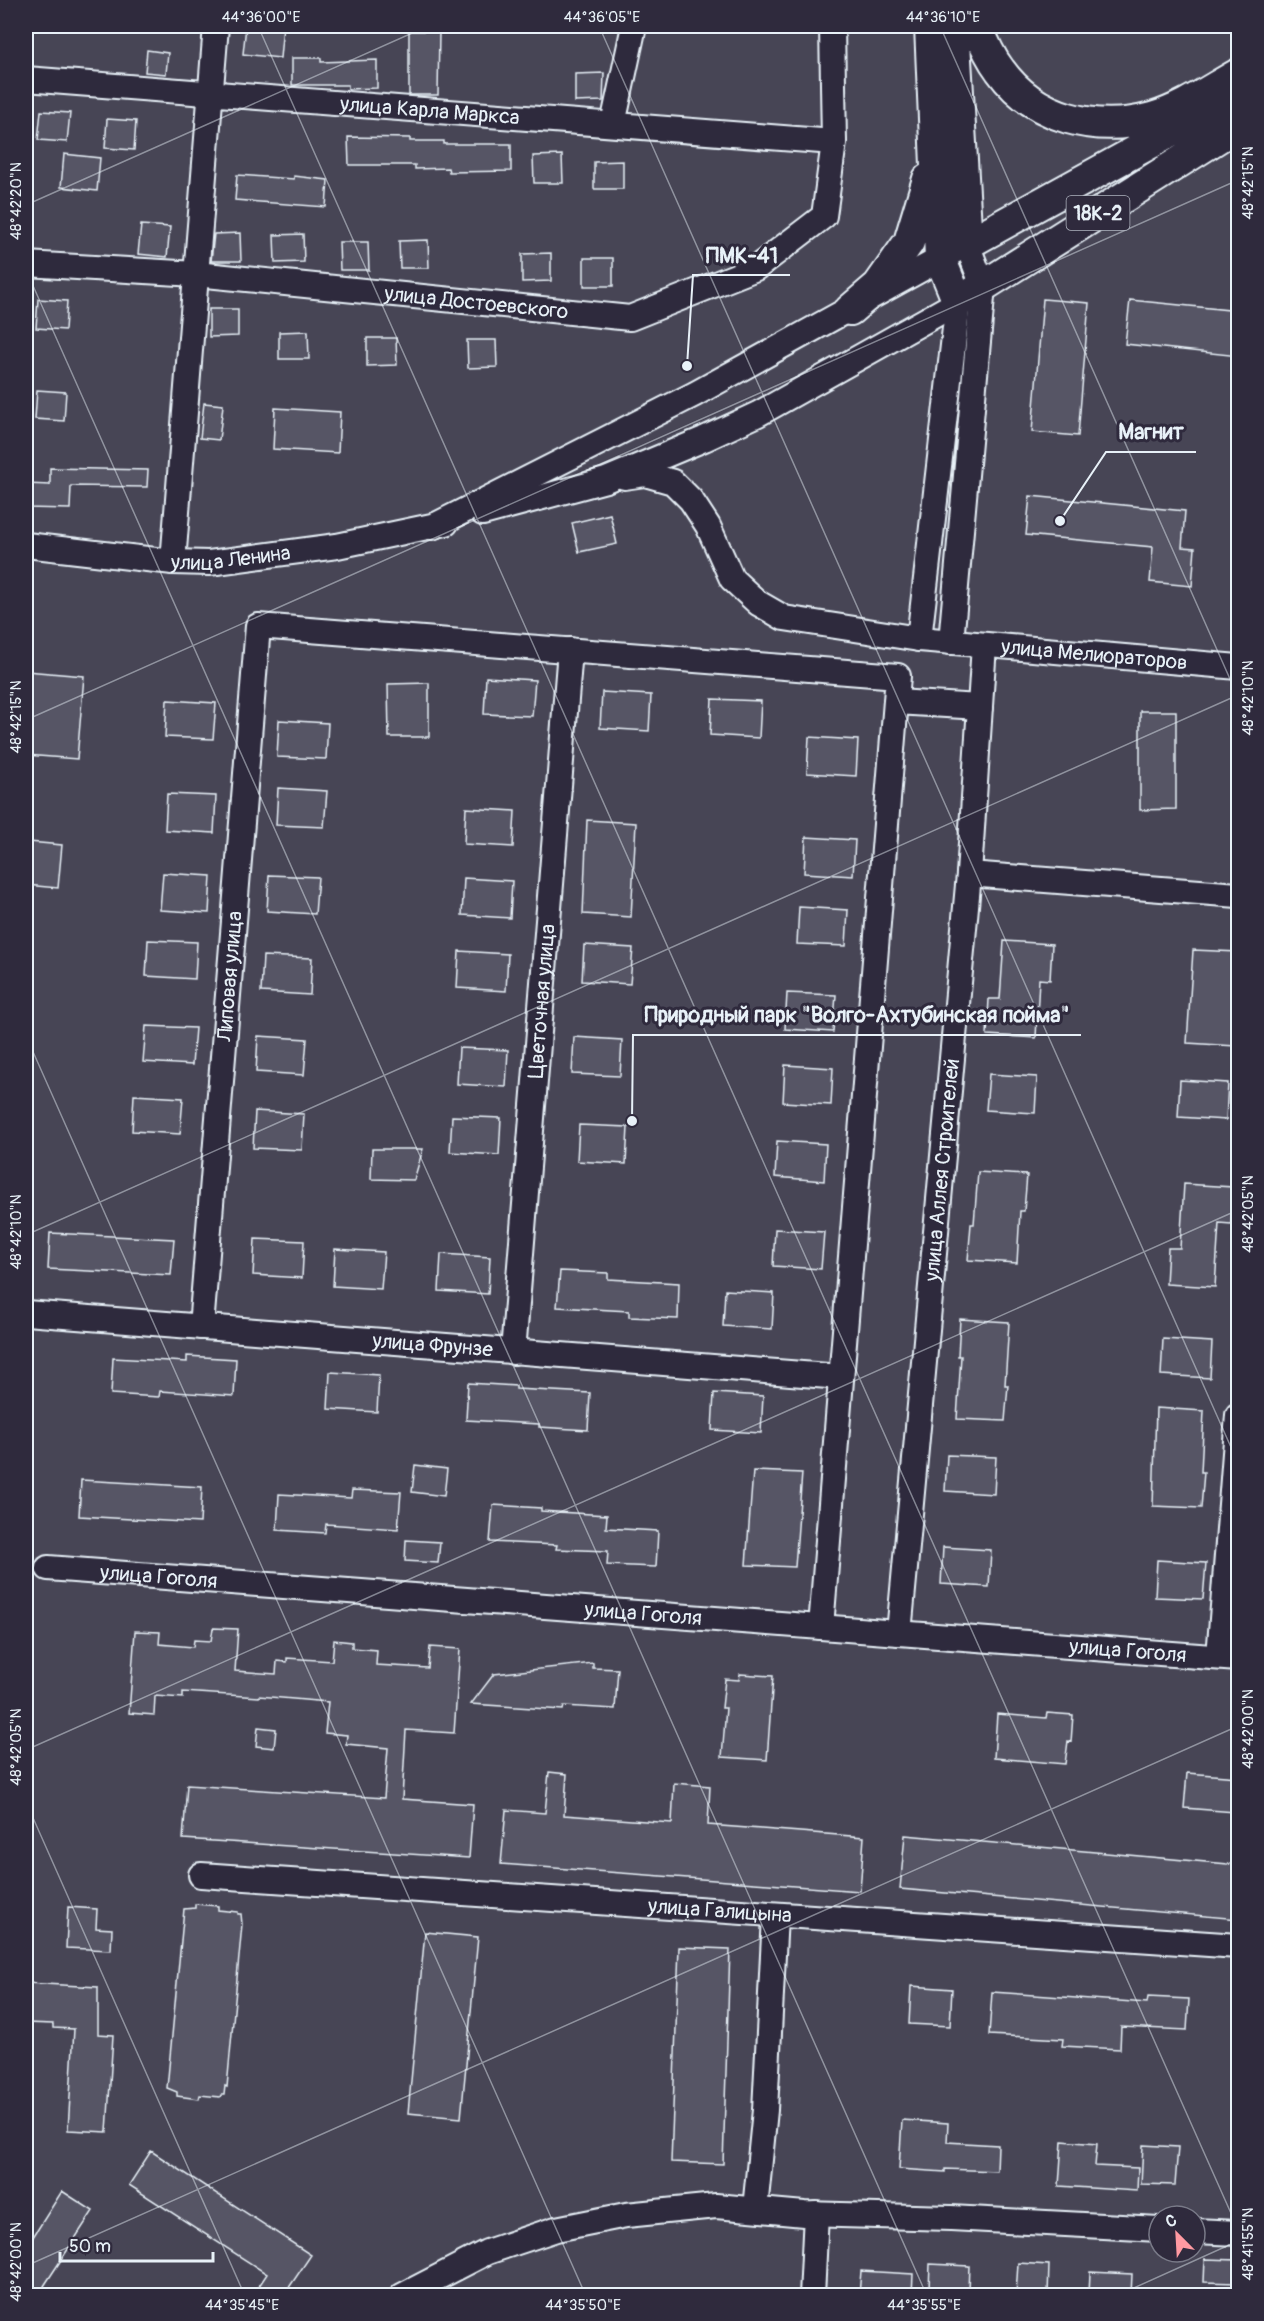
<svg xmlns="http://www.w3.org/2000/svg" width="1264" height="2321" font-family="Pangolin,sans-serif">
	<style>
		.green { fill: #464455; stroke: #979aa6; stroke-width: 1.5; fill-rule: evenodd }
		.building { fill: #575565; stroke: #e8f1f8; stroke-width: 1.5 }
		.lines { fill: none; stroke-linecap: round; stroke-linejoin: round }
		.minor-casing { stroke: #e8f1f8; stroke-width: 28 }
		.major-casing { stroke: #e8f1f8; stroke-width: 34 }
		.minor { stroke: #2f2a3d; stroke-width: 24 }
		.major { stroke: #2f2a3d; stroke-width: 30 }
		.ticks { fill: none; stroke: #e8f1f8; stroke-width: 1.5; stroke-opacity: 0.45 }
		.labels { text-anchor: middle; dominant-baseline: central; stroke-width: 6; stroke-linejoin: round; paint-order: stroke }
		.shield { fill: #2f2a3d; stroke: #b0b5c0; stroke-width: 1.5 }
		.shield-label { font-size: 20px; font-weight: bold; fill: #e8f1f8 }
		.street-label { font-size: 21px; fill: #e8f1f8; stroke: #2f2a3d }
		.leader { fill: none; stroke: #e8f1f8; stroke-width: 2 }
		.callout-dot { fill: #e8f1f8; stroke: #2f2a3d; stroke-width: 2 }
		.callout-label { font-size: 22px; text-anchor: middle; font-weight: bold; fill: #e8f1f8; stroke: #2f2a3d; stroke-width: 6; stroke-linejoin: round; paint-order: stroke }
		.neatline { fill: none; stroke: #e8f1f8; stroke-width: 2 }
		.ticks-label { font-size: 15px; text-anchor: middle; fill: #e8f1f8 }
	</style>
	<rect width="100%" height="100%" fill="#2f2a3d"/>
	<filter id="ink" filterUnits="userSpaceOnUse"><feTurbulence type="fractalNoise" baseFrequency=".0167" numOctaves="2"/><feDisplacementMap in="SourceGraphic" scale="12" xChannelSelector="R" yChannelSelector="G"/><feConvolveMatrix kernelMatrix="1 2 1 2 8 2 1 2 1" color-interpolation-filters="sRGB"/></filter>
	<g filter="url(#ink)">
		<path class="green" d="M26 26H1238V2295L26 2296ZM1159 2216H1195V2252H1159Z"/>
		<path class="building" d="M246 26H283L280 58 243 54Z
			M409 31H439L438 95H409Z
			M147 50 168 53 166 74 145 72Z
			M292 58H321V62L377 60V88L348 89V85H292Z
			M604 73 603 101 575 102V74Z
			M41 111 70 113 67 142 38 140Z
			M107 119 136 121 134 150 105 148Z
			M348 137 410 138V141H444V144H511V171L449 172 448 168 415 169V165H349Z
			M64 154 100 158 97 191 61 187Z
			M562 155 563 183H534L533 156Z
			M623 161V189H594V162Z
			M237 175 294 179V176L328 180 326 207 235 200Z
			M141 225 170 227 167 257 138 254Z
			M240 233 241 261H211L214 234Z
			M303 234 304 262 275 263 274 235Z
			M428 240 429 268H400L399 241Z
			M339 242H368L369 270H340Z
			M551 253V281L522 282V254Z
			M584 258H613V286H584Z
			M38 299 67 301 65 330 36 328Z
			M1043 299 1089 303 1078 436 1032 432Z
			M1130 300 1239 311V356L1125 344Z
			M209 309H238V336L209 337Z
			M308 331 309 359H279V332Z
			M367 338H396L397 365 367 366Z
			M467 340H496L497 367 468 368Z
			M37 390 66 392 64 421 35 419Z
			M204 403 223 405 219 440 200 438Z
			M275 408 340 412 338 453 273 449Z
			M50 468 148 470 147 487 71 486 70 509 26 508V484L50 485Z
			M1030 496 1185 511 1182 547 1195 548 1192 586 1150 582 1153 547 1026 535Z
			M610 514 617 544 579 552 572 523Z
			M26 671 84 676 77 759 26 755Z
			M486 677 535 680 532 716 484 714Z
			M429 683V737H389L388 684Z
			M602 692 651 695 649 731 600 728Z
			M712 699 761 701 759 738 710 735Z
			M167 700 216 703 213 739 165 737Z
			M1140 711H1176V809L1140 810Z
			M279 720 328 723 326 759 277 757Z
			M809 737 858 740 856 776 807 773Z
			M278 788 327 791 324 827 276 825Z
			M167 794 216 796 214 833 165 830Z
			M466 808 515 811 513 847 464 844Z
			M587 820 636 823 631 917 583 914Z
			M806 837 855 840 853 876 804 873Z
			M29 842 62 845 58 888 26 885Z
			M163 873 211 876 209 913 160 910Z
			M269 875 318 877 315 914 267 911Z
			M464 878 512 881 510 918 462 915Z
			M799 907 848 910 846 946 797 944Z
			M148 940 197 942 195 979 146 976Z
			M1004 941 1052 944 1050 980 1039 979 1036 1038 987 1035 989 999H1000Z
			M584 945 633 948 630 984 582 981Z
			M1193 950 1239 952 1236 1046 1187 1043Z
			M459 951 508 954 506 991 457 988Z
			M263 956 312 958 310 995 261 992Z
			M787 993 836 995 833 1032 785 1029Z
			M146 1026 195 1028 192 1065 143 1062Z
			M258 1036 307 1039 304 1075 256 1072Z
			M574 1037 622 1040 620 1076 572 1074Z
			M459 1048 508 1050 506 1087 457 1084Z
			M785 1065 833 1068 831 1105 783 1102Z
			M989 1074 1037 1077 1035 1113 986 1110Z
			M1180 1080 1228 1083 1226 1120 1178 1117Z
			M134 1095 183 1098 180 1134 132 1131Z
			M255 1111 304 1114 302 1150 253 1148Z
			M452 1116 501 1118 499 1155 450 1152Z
			M579 1125 628 1127 626 1164 577 1161Z
			M777 1141 826 1144 824 1181 775 1177Z
			M372 1149H423L414 1180 371 1179Z
			M978 1172 1027 1175 1024 1211H1020L1017 1263 968 1260 971 1224H974Z
			M1184 1184 1233 1187 1231 1224 1219 1223 1215 1287 1166 1284 1168 1248H1180Z
			M775 1229 824 1232 821 1269 773 1266Z
			M50 1233 174 1239 171 1275 48 1269Z
			M255 1239 304 1241 302 1278 253 1275Z
			M335 1249 384 1252 381 1289 333 1286Z
			M441 1254 490 1257 488 1294 439 1291Z
			M560 1271 608 1273V1279L679 1283 678 1319 629 1317V1311L557 1307Z
			M725 1290 774 1293 772 1329 723 1326Z
			M960 1319 1009 1322 1005 1385H1008L1005 1421 957 1419 961 1356H958Z
			M1163 1339 1212 1342 1210 1378 1161 1375Z
			M187 1356 236 1359 234 1396 160 1391 159 1397 111 1394 113 1358 187 1362Z
			M330 1372 379 1375 377 1412 328 1409Z
			M468 1383 516 1386V1389L590 1393 588 1430 539 1427V1424L466 1420Z
			M714 1393 763 1396 761 1433 712 1430Z
			M1156 1408 1204 1411 1201 1472H1204L1201 1508 1153 1506Z
			M947 1455 996 1457 994 1494 945 1491Z
			M415 1465 447 1469 444 1496 412 1492Z
			M753 1471 802 1473 795 1567 746 1565Z
			M81 1480 202 1487 200 1523 79 1516Z
			M352 1490 401 1492 398 1529 326 1524 325 1533 277 1530 279 1494 351 1498Z
			M493 1505 541 1508V1511L607 1515 606 1528 658 1531 656 1567 607 1565 608 1551 556 1549 557 1545 490 1542Z
			M406 1540 440 1542 438 1563 405 1561Z
			M943 1547 991 1550 989 1587 941 1584Z
			M1157 1560 1206 1563 1203 1599 1155 1597Z
			M213 1628 238 1629 235 1671 276 1674 277 1661 287 1662V1658L332 1661 334 1640 352 1642V1648L377 1650 376 1665 428 1668 430 1647 460 1649 454 1733 406 1730 402 1799 473 1804 469 1858 183 1839 187 1785 384 1798 388 1748 346 1744 347 1735 325 1733 328 1702 259 1696V1697L183 1692V1698L155 1696 154 1715 129 1713 135 1631 160 1632 159 1644 193 1647 194 1640 211 1641Z
			M593 1663V1668L618 1669 615 1709 564 1706 563 1710 471 1704 494 1674Z
			M740 1674 773 1676 767 1760 722 1757 726 1708H722L725 1679 739 1680Z
			M1047 1713 1073 1715 1071 1742 1068 1741 1065 1764 994 1758 997 1714 1046 1718Z
			M258 1727 276 1729 274 1748 256 1746Z
			M549 1772 567 1774 564 1815 672 1823 674 1783 710 1786 708 1825 864 1837 860 1891 501 1864 506 1810 545 1813Z
			M1187 1773 1238 1777 1235 1812 1184 1808Z
			M905 1835 1239 1865V1919L900 1889Z
			M195 1904 218 1906V1910L238 1912V1914H241L242 1924 227 2087 225 2086 224 2095H221L220 2097 200 2095 199 2099 177 2096V2092L167 2088 184 1909 195 1908Z
			M68 1907 97 1909 96 1928 112 1929 111 1950 66 1948Z
			M425 1932 478 1937 461 2118 408 2113Z
			M679 1947 730 1949 723 2164 671 2162Z
			M26 1983 98 1987V2034L113 2035 107 2132 68 2130 74 2029 53 2028V2024L26 2023Z
			M911 1986 952 1989 950 2026 909 2024Z
			M992 1992 1147 2003 1148 1997 1189 1999 1187 2030 1121 2027 1120 2049 1062 2046 1063 2039 989 2035Z
			M902 2120 948 2123 947 2142 998 2145 997 2171 945 2169V2172L899 2169Z
			M1062 2141 1097 2144 1095 2166 1138 2168 1137 2191 1059 2186Z
			M1143 2145 1178 2147 1175 2185 1141 2184Z
			M151 2151 311 2255 284 2295H253L267 2274 129 2185Z
			M62 2191 93 2211 44 2286 46 2295H26V2248Z
			M1205 2259 1238 2260 1237 2283 1204 2282Z
			M1018 2263 1049 2265 1048 2295H1016Z
			M930 2264 969 2266 968 2291 929 2289Z
			M861 2271 913 2274 912 2295H859Z
			M1090 2272 1132 2274 1131 2295H1089Z"/>
		<g class="lines">
			<defs>
				<g id="minor">
					<path id="s1" d="M26 79 834 142"/>
					<path d="M613 124 634 26"/>
					<path id="s2" d="M26 264 196 274 630 318 756 268 824 216 834 142 832 26"/>
					<path id="s3" d="M624 477 645 474 673 482 691 500 708 526 732 579 758 603 784 618 919 639 1238 667"/>
					<path d="M483 513 606 480 704 439 758 414 958 302"/>
					<path d="M432 527 695 394 967 244 983 286 951 642"/>
					<path id="s4" d="M26 545 173 562 209 563 337 546 446 523"/>
					<path d="M173 562 216 26"/>
					<path d="M919 639 958 302"/>
					<path d="M896 702 980 707"/>
					<path d="M969 874 1238 895"/>
					<path id="s5" d="M26 1313 841 1377"/>
					<path id="s6" d="M201 1327 258 626 898 676 821 1627"/>
					<path id="s7" d="M513 1352 570 650"/>
					<path id="s8" d="M48 1568 1238 1659"/>
					<path id="s9" d="M899 1633 969 874 984 645"/>
					<path d="M1219 1657 1238 1415"/>
					<path id="s10" d="M201 1875 1238 1946"/>
					<path d="M755 2209 765 2110 775 1916"/>
					<path d="M1195 2231 1238 2233"/>
					<path d="M402 2296 487 2252 556 2229 626 2215 716 2206 804 2214 951 2218 1159 2229"/>
					<path d="M812 2296 816 2214"/>
				</g>
				<path id="major" d="M930 26 940 258 958 302 1238 125
					M954 26 967 244 1238 95
					M977 26C983 41 990 57 1000 70 1035 119 1096 133 1152 118 1183 109 1211 89 1238 74
					M850 310 878 286 909 242 928 179"/>
			</defs>
			<use href="#minor" class="minor-casing"/>
			<use href="#major" class="major-casing"/>
			<use href="#minor" class="minor"/>
			<use href="#major" class="major"/>
		</g>
	</g>
	<path class="ticks" d="M258 26 1238 2229M599 26 1238 1463M940 26 1238 697M26 205 428 26M26 270 927 2296M26 720 1238 180M26 1036 586 2296M26 1235 1238 695M26 1750 1238 1210M26 1802 245 2296M26 2266 1238 1726M1116 2296 1238 2241"/>
	<g class="labels">
		<rect class="shield" x="1066.5" y="196" width="63" height="34" rx="4.5"/>
		<g class="shield-label">
			<text x="1098" y="213">18К-2</text>
		</g>
		<g class="street-label">
			<text stroke="none"><textPath href="#s1" startOffset="405">улица Карла Маркса</textPath></text>
			<text stroke="none"><textPath href="#s2" startOffset="452">улица Достоевского</textPath></text>
			<text stroke="none"><textPath href="#s4" startOffset="206">улица Ленина</textPath></text>
			<text stroke="none"><textPath href="#s3" startOffset="543">улица Мелиораторов</textPath></text>
			<text stroke="none"><textPath href="#s6" startOffset="352">Липовая улица</textPath></text>
			<text stroke="none"><textPath href="#s7" startOffset="352">Цветочная улица</textPath></text>
			<text stroke="none"><textPath href="#s9" startOffset="465">улица Аллея Строителей</textPath></text>
			<text stroke="none"><textPath href="#s5" startOffset="408">улица Фрунзе</textPath></text>
			<text stroke="none"><textPath href="#s8" startOffset="111">улица Гоголя</textPath></text>
			<text stroke="none"><textPath href="#s8" startOffset="597">улица Гоголя</textPath></text>
			<text stroke="none"><textPath href="#s8" startOffset="1083">улица Гоголя</textPath></text>
			<text stroke="none"><textPath href="#s10" startOffset="520">улица Галицына</textPath></text>
		</g>
	</g>
	<path class="leader" d="M687 366L693 275H790M1060 521L1106 452H1196M632 1121L633 1035H1081"/>
	<g class="callout-dot">
		<circle cx="687" cy="366" r="6"/>
		<circle cx="1060" cy="521" r="6"/>
		<circle cx="632" cy="1121" r="6"/>
	</g>
	<g class="callout-label">
		<text x="742" y="263">ПМК-41</text>
		<text x="1151" y="439">Магнит</text>
		<text x="857" y="1022">Природный парк "Волго-Ахтубинская пойма"</text>
	</g>
	<rect width="1264" height="2321" fill="none" stroke="#2f2a3d" stroke-width="66"/>
	<g transform="translate(1177 2234) rotate(336)"><circle r="28" fill="#2f2a3d" stroke="#797a88" stroke-width="1.5"/>
	<path d="M0-4.5L10 22L0 15L-10 22Z" fill="#ff9aa2"/>
	<text y="-9" font-size="16" font-weight="bold" text-anchor="middle" fill="#e8f1f8">С</text>
	</g>
	<path d="M60 2252v9h153v-9" fill="none" stroke="#e8f1f8" stroke-width="3"/>
	<text x="69" y="2252" font-size="18" fill="#e8f1f8" stroke="#2f2a3d" stroke-width="4.5" paint-order="stroke">50 m</text>
	<rect x="33" y="33" width="1198" height="2255" class="neatline"/>
	<g class="ticks-label">
		<text x="261" y="22">44°36'00"E</text>
		<text x="602" y="22">44°36'05"E</text>
		<text x="943" y="22">44°36'10"E</text>
		<text transform="translate(1248 183) rotate(-90)" y="5">48°42'15"N</text>
		<text transform="translate(16 201) rotate(-90)" y="5">48°42'20"N</text>
		<text transform="translate(1248 698) rotate(-90)" y="5">48°42'10"N</text>
		<text transform="translate(16 717) rotate(-90)" y="5">48°42'15"N</text>
		<text transform="translate(1248 1214) rotate(-90)" y="5">48°42'05"N</text>
		<text transform="translate(16 1232) rotate(-90)" y="5">48°42'10"N</text>
		<text transform="translate(1248 1729) rotate(-90)" y="5">48°42'00"N</text>
		<text transform="translate(16 1747) rotate(-90)" y="5">48°42'05"N</text>
		<text transform="translate(1248 2244) rotate(-90)" y="5">48°41'55"N</text>
		<text transform="translate(16 2262) rotate(-90)" y="5">48°42'00"N</text>
		<text x="242" y="2310">44°35'45"E</text>
		<text x="583" y="2310">44°35'50"E</text>
		<text x="924" y="2310">44°35'55"E</text>
	</g>
</svg>
